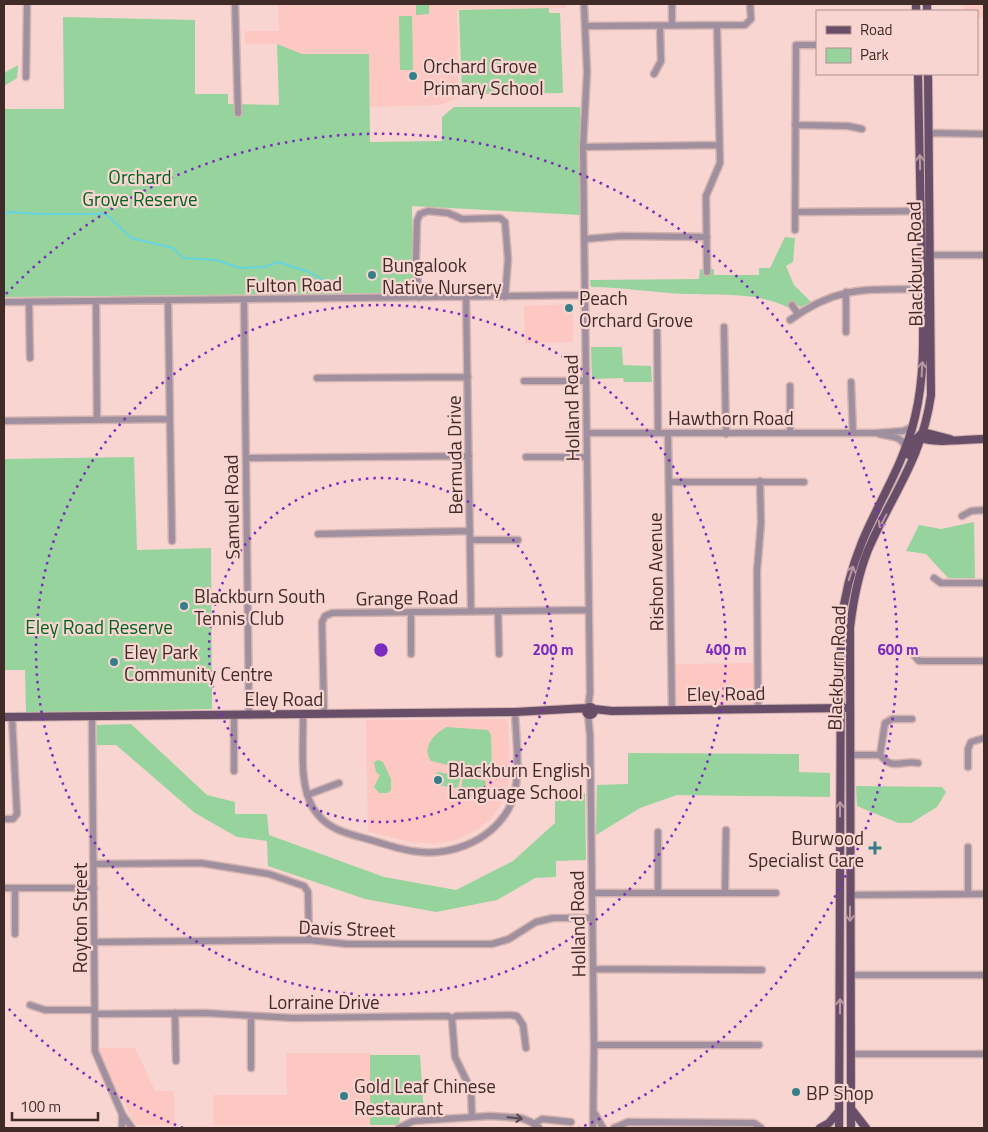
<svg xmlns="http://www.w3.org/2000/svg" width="988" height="1132" font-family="'Titillium Web',sans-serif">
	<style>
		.built { fill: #fcc8c1 }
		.green { fill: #97d39c }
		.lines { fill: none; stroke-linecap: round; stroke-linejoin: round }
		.stream { stroke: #67d4e2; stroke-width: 2 }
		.minor-casing { stroke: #d3b3af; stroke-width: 9 }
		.major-casing { stroke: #d3b3af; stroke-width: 10 }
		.minor { stroke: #9f8f9f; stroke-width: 6 }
		.major { stroke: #694e69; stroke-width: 8 }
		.oneway { stroke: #b898a2 }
		.oneway2 { stroke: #5c494c }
		.ring { fill: none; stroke: #7b2cbf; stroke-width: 2.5; stroke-dasharray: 2.5 5 }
		.poi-dot { fill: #377f88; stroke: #f8d5d1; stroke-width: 2 }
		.labels { text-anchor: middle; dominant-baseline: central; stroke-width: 4.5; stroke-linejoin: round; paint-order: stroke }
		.poi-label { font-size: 19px; fill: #402b28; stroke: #f8d5d1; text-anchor: start }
		.park-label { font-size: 19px; fill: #01641e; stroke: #f8d5d1 }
		.street-label { font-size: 19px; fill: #402b28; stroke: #f8d5d1 }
		.centre { fill: #7b2cbf; stroke: #f8d5d1; stroke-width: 2.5 }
		.ring-label { font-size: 15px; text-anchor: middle; font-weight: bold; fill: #7b2cbf; stroke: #f8d5d1; stroke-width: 4.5; stroke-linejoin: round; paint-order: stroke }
	</style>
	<rect width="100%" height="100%" fill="#f8d5d1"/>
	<path class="built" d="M278 4H567L566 8 457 9 458 98 441 105 370 107 369 54H302L277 44H245V31H279Z
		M964 4H984V18H977V11H964Z
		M573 304V342L525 343 524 306Z
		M754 663V707L674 708 673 664Z
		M508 719 510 777 507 789 500 806 492 818 478 829 457 840 433 844 411 842 368 831 366 720Z
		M98 1048H135L155 1091H174L175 1125H137L134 1123 122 1097 119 1098Z
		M286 1053H370V1125H213V1095H287Z"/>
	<path class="green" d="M416 4H429V14L416 15Z
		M549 8V13H560L563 93 462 94 459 10Z
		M399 16H412L413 70H400Z
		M63 17 195 20V94H228V104L279 105 277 44 302 54H369L370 142 442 141V117L454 107H580V215L412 206 413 293 4 297V109H64Z
		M18 65 17 78 4 86V73Z
		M785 237 795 238 793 262 786 266 794 285 811 302 800 307 795 303 789 308C755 291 723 296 687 294 655 293 623 287 591 287L590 280 699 279 700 269H714V275H759V268H770Z
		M591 347H622L623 365 651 366 652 382H624L623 378 592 379Z
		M134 457 137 550 211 548 212 709 26 713 25 670H4V459Z
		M974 522 975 578H948L926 554 906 551 919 525 941 529Z
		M131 724 207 795 235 802V814H267L269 835 384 877 456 890 513 861 555 823V794L585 793 586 860 556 861V877L535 878 497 900 436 912 365 899 268 866 267 841 237 837 195 813 116 745H97V725Z
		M447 727 488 730 491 735 492 771 482 773 431 761C421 748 434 733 447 727Z
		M628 753 799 754V772L830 773V797L677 795 640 808 596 835 597 785 628 784Z
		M378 760 383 762 391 779V790L388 793H379L374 787 380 775 376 772 374 762Z
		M437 772 461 776 458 788 435 785Z
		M463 776 486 781 484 793 461 789Z
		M856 786 942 787 946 792 937 807 911 823H898L857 806Z
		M370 1055H420L424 1115 400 1117 399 1125H370Z"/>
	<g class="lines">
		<path class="stream" d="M4 214 10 212 40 214H106L131 238 173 248 183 258 216 260 240 268 264 267 278 262 309 272 332 285"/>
		<defs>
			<path id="minor" d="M235 4 238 113
				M584 4 587 72 583 147 590 693 588 708
				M672 4V25
				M585 26 745 25 751 19 750 4
				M654 74 661 61 660 26
				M26 77 27 4
				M795 125 848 126 862 129
				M929 136 934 133 984 134
				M583 147 719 145
				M795 212 930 211
				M795 230 796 45H817
				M585 239 622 236 707 237
				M931 255H984
				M707 272 706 196 720 163 717 25
				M846 292V332
				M466 297 471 611
				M419 298 416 258 417 221 420 214 428 211 448 213 462 219 500 218 505 222 508 259 505 297
				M244 300 249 715
				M96 301 97 420
				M168 301 172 541
				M4 302 585 295
				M29 302 30 358
				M792 305 798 314
				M790 320C838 285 867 290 922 289
				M657 326 658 433
				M724 327 726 434
				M317 378 468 377
				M524 381H586
				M851 382 853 433
				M4 421 169 419
				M587 433H876L903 431 913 427
				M668 433 672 710
				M790 433V386
				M879 434C891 437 903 435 906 450
				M526 457H587
				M246 458 469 456
				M669 482H804
				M962 516 971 511 984 510
				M318 534 470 531
				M471 540H518
				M934 578 941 583H984
				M498 611 499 654
				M411 612V654
				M912 653 919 661H984
				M758 709 757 571 761 523 760 481
				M324 714 322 622 325 616 332 613 588 610
				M234 715V771
				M303 715C304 744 298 782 313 808 326 830 349 834 371 840 385 844 398 849 412 851 448 857 488 843 508 810 523 784 516 742 515 712
				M588 715 590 735 594 1045 593 1128
				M92 717 95 1051 122 1114 132 1128
				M912 719H892L885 723 880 755C893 771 900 760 918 763
				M849 755H880
				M968 767V749L971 742 984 738
				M307 795 339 783
				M4 819H13L17 814 12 717
				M658 832V893
				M968 847V894
				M94 864 201 863 269 874 304 886 308 892 309 940
				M4 888H94
				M15 888V934
				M592 893H776
				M725 893 726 830
				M850 895 984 894
				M95 942 309 940 347 944H492L509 939 536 922 553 918H592
				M593 969 762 970
				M850 975H984
				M30 1005 45 1010H95
				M175 1013 176 1061
				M95 1014 205 1013 293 1018 448 1016 452 1019 456 1016 510 1015 517 1016 523 1025 526 1048
				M452 1019 455 1057 471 1090 472 1116
				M594 1045H759
				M851 1054H984
				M251 1068V1016
				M595 1114 603 1128
				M122 1115V1128
				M534 1124 542 1119 571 1122
				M399 1128 413 1121 490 1116 521 1118 531 1122 539 1128
				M614 1128 628 1122 754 1123 761 1128"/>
			<path id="major" d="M916 4V11
				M927 4V11
				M923 432 950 439
				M922 438C934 444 968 439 984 439
				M909 455 915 440 922 433
				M586 711a4 4 0 1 1 8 0a4 4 0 1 1-8 0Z
				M594 709 612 711 845 708
				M4 717 515 712 587 708
				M852 1110 866 1128
				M820 1128 829 1123 839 1111
				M839 1128 841 626C844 597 851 569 862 542 880 499 904 464 915 417 926 372 923 324 922 278 921 210 919 142 918 74
				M851 1128 850 628C853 602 858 575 868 550 892 494 922 459 931 395L928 74"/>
		</defs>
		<use href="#minor" class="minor-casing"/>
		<use href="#major" class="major-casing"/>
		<use href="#minor" class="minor"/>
		<use href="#major" class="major"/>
	</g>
	<defs><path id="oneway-shaft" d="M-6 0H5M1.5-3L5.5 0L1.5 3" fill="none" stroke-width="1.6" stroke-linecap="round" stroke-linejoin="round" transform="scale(1.25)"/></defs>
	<g class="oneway">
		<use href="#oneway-shaft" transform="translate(920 162) rotate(-91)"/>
		<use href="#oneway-shaft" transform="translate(922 369) rotate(-87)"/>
		<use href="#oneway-shaft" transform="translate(883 521) rotate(118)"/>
		<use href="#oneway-shaft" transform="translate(851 573) rotate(-72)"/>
		<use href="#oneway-shaft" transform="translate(840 809) rotate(-90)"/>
		<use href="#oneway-shaft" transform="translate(850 914) rotate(90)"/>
		<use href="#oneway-shaft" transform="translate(840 1006) rotate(-90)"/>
	</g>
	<use class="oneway2" href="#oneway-shaft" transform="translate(515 1118) rotate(6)"/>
	<g class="ring">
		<circle cx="381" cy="650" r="172"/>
		<circle cx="381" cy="650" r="345"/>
		<path d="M183 1128A517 517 0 0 1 6 1006M6 294A517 517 0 1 1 579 1128"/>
	</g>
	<g class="poi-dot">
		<circle cx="413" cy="76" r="5"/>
		<circle cx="372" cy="275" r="5"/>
		<circle cx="569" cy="308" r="5"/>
		<circle cx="184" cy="606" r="5"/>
		<circle cx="114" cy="662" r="5"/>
		<circle cx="438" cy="780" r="5"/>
		<path d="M872.5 840.5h5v5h5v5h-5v5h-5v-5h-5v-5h5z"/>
		<circle cx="796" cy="1092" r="5"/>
		<circle cx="344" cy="1096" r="5"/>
	</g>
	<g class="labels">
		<g class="poi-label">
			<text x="423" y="65">Orchard Grove<tspan x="423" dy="22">Primary School</tspan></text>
			<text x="382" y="264">Bungalook<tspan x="382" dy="22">Native Nursery</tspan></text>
			<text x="579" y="297">Peach<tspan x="579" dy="22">Orchard Grove</tspan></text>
			<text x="194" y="595">Blackburn South<tspan x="194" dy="22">Tennis Club</tspan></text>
			<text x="124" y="651">Eley Park<tspan x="124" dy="22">Community Centre</tspan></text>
			<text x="448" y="769">Blackburn English<tspan x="448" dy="22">Language School</tspan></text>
			<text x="864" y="837" text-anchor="end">Burwood<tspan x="864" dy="22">Specialist Care</tspan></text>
			<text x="354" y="1085">Gold Leaf Chinese<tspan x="354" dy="22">Restaurant</tspan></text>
			<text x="806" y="1092">BP Shop</text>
		</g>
		<g class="park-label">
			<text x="140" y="176">Orchard<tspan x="140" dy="22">Grove Reserve</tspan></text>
			<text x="99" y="626">Eley Road Reserve</text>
		</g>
		<g class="street-label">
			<text transform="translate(914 264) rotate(-91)">Blackburn Road</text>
			<text transform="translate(294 284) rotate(-1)">Fulton Road</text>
			<text transform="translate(571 408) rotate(-91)">Holland Road</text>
			<text x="731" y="417">Hawthorn Road</text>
			<text transform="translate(454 455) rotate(-91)">Bermuda Drive</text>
			<text transform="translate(231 507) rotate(-91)">Samuel Road</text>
			<text transform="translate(655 572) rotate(-91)">Rishon Avenue</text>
			<text transform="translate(407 597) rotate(-1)">Grange Road</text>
			<text transform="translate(836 668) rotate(-88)">Blackburn Road</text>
			<text transform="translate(726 693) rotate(-1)">Eley Road</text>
			<text x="284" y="698">Eley Road</text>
			<text transform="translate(79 918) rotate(-90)">Royton Street</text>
			<text transform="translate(577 924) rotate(-91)">Holland Road</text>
			<text transform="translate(347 928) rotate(2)">Davis Street</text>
			<text x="324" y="1001">Lorraine Drive</text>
		</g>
	</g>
	<circle cx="381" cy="650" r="8" class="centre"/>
	<g class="ring-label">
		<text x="553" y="655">200 m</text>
		<text x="726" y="655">400 m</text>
		<text x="898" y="655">600 m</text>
	</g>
	<rect width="988" height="1132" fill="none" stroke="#402b28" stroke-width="10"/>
	<rect x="816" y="10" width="162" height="65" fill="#f8d5d1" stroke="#ae918d"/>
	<rect x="826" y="26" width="25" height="8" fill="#694e69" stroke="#ae918d"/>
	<text x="860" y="35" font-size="15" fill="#402b28">Road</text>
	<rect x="826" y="48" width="25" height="15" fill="#97d39c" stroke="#ae918d"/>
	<text x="860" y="60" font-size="15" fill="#402b28">Park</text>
	<path d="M12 1112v8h86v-8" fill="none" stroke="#402b28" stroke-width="2.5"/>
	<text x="20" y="1112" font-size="15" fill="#402b28" stroke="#f8d5d1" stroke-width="4" paint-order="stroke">100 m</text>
</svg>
